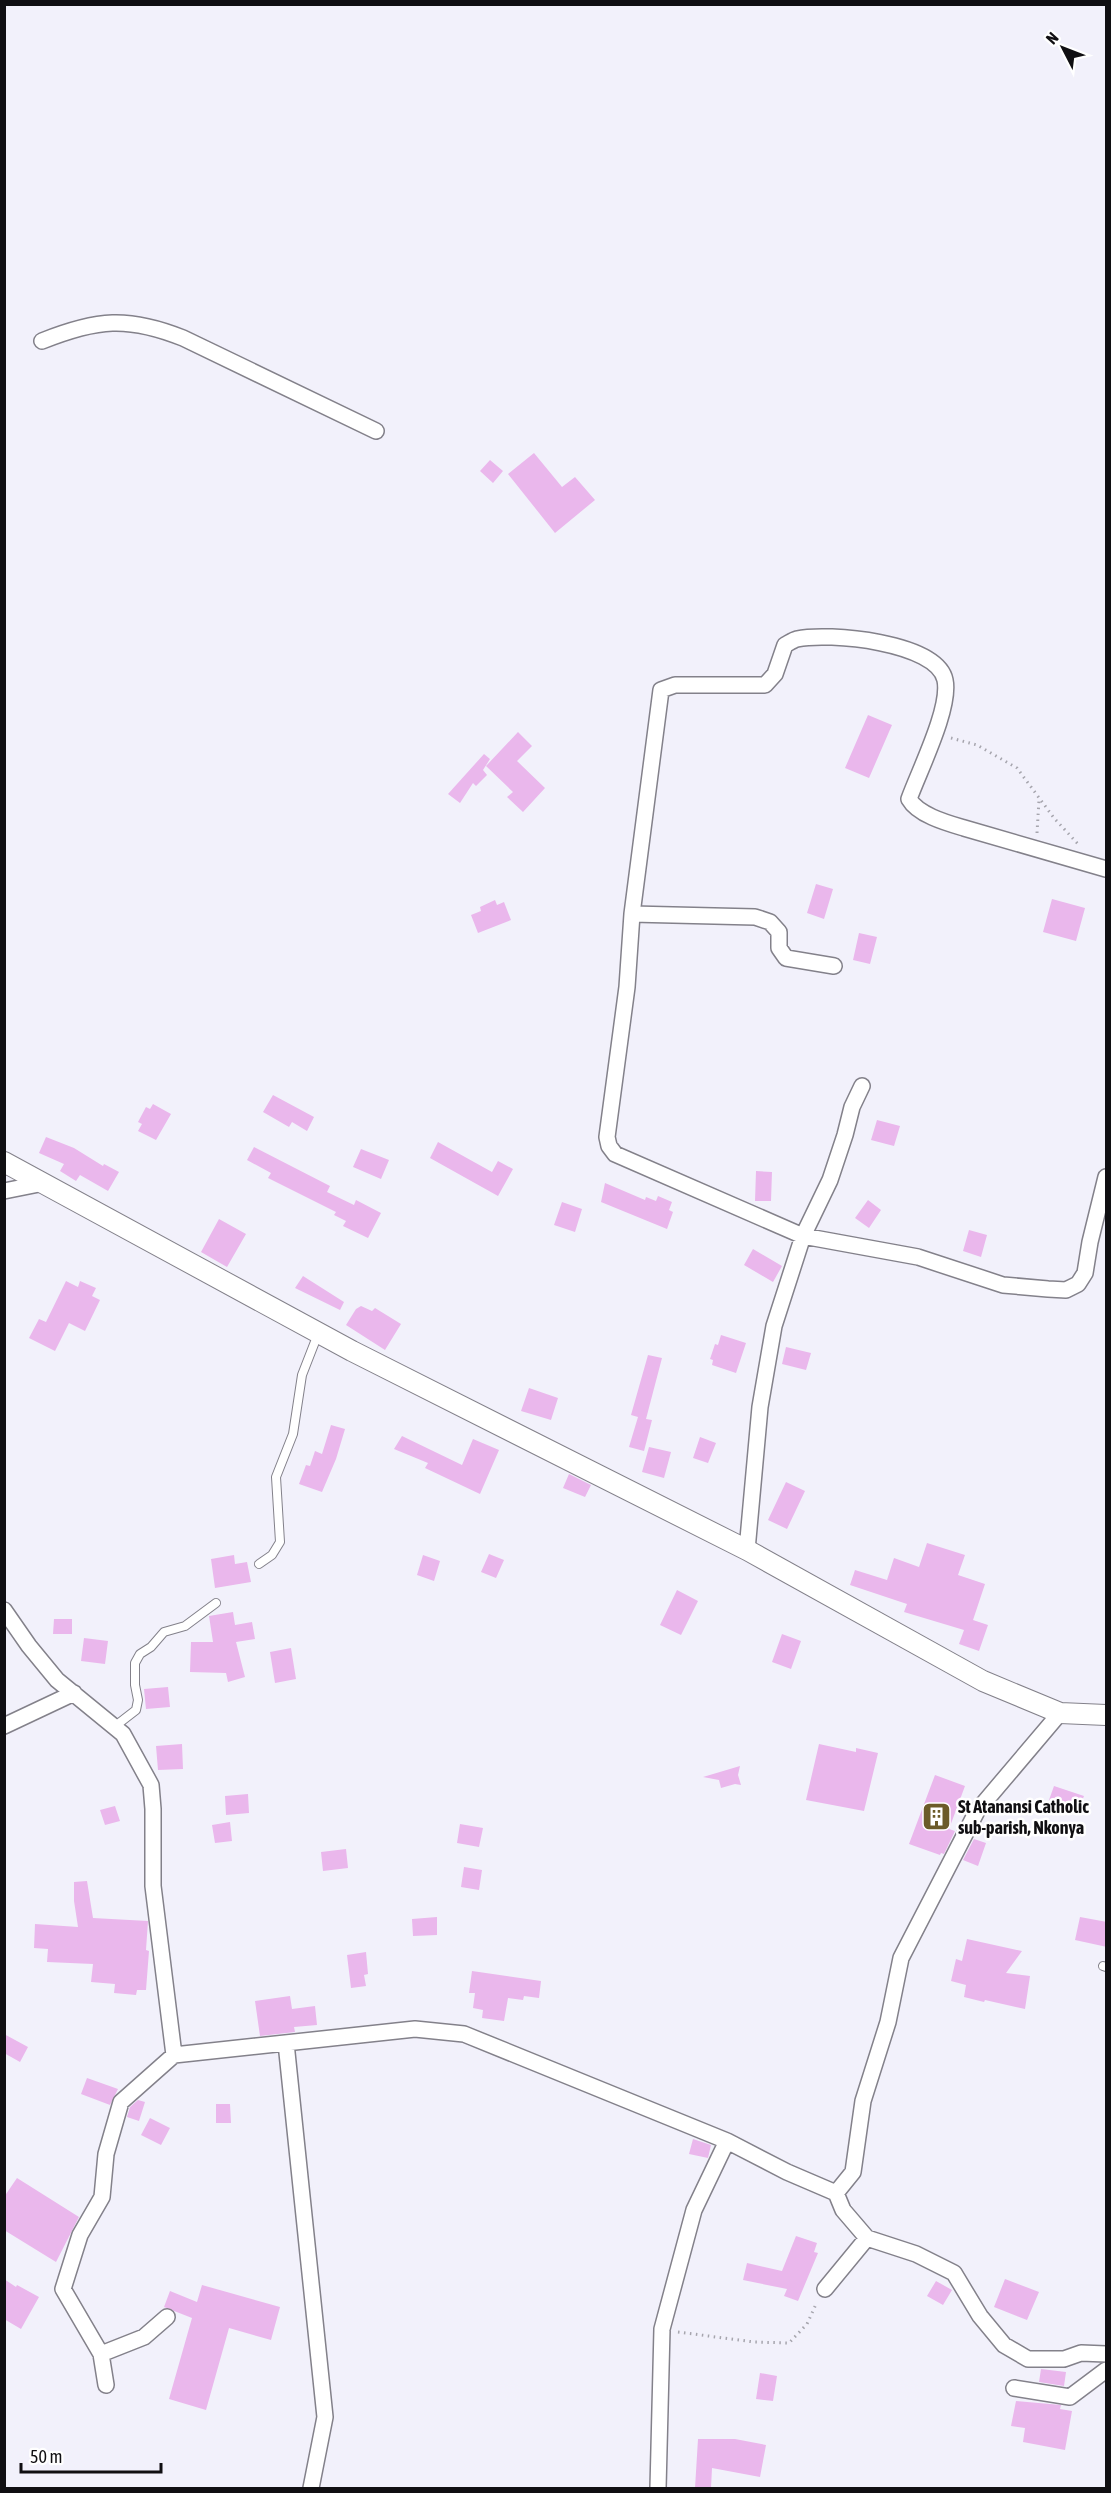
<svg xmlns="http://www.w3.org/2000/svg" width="1111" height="2493" font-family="'Asap Condensed',sans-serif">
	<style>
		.building { fill: #eab7ec }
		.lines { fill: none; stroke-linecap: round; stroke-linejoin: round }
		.service-casing { stroke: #83818a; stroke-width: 10 }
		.minor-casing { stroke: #83818a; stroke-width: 18 }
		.tertiary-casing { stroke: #83818a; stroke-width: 22 }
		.path { stroke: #a6a5ad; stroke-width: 3; stroke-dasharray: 1.5 4.5; stroke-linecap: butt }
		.service { stroke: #fff; stroke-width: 8 }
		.minor { stroke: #fff; stroke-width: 15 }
		.tertiary { stroke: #fff; stroke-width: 20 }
		.labels { text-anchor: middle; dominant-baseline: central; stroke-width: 5; stroke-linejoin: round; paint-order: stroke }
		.poi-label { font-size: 18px; font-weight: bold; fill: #100f12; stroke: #fff; text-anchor: start }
	</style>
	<rect width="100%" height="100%" fill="#f2f1fb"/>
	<path class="building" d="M534 453 562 487 575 477 595 500 555 533 508 474Z
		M490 460 503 471 493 483 480 471Z
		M868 715 892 725 869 778 845 768Z
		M518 732 532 746 517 761 545 788 523 812 507 797 513 792 486 766Z
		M484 754 490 759 483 770 487 775 476 786 473 783 460 803 448 794Z
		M816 884 833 889 824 919 807 913Z
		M1052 899 1085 908 1076 941 1043 932Z
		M495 900 497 905 504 902 511 920 478 933 471 915 481 911 480 907Z
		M859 933 877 937 870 964 853 960Z
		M273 1095 314 1117 307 1131 292 1122 289 1127 263 1112Z
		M153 1104 171 1114 156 1140 138 1131 142 1124 138 1122 146 1107 150 1109Z
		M877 1120 900 1126 894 1146 871 1140Z
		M46 1137 74 1148 103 1166 104 1164 119 1172 108 1191 80 1175 76 1181 60 1171 64 1164 39 1153Z
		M438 1142 492 1172 498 1161 513 1169 498 1196 430 1158Z
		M254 1147 330 1186 327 1192 354 1205 356 1200 381 1213 368 1238 343 1226 346 1221 334 1215 336 1212 268 1178 271 1173 247 1160Z
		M361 1149 389 1160 381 1179 353 1167Z
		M756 1171 772 1172 771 1201H755Z
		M605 1183 645 1200 646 1197 656 1201 658 1196 672 1202 669 1210 673 1212 667 1229 601 1202Z
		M868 1200 881 1210 869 1228 855 1218Z
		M562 1202 582 1209 575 1232 554 1225Z
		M219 1219 246 1234 227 1267 201 1252Z
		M969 1230 987 1235 981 1257 963 1251Z
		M753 1249 782 1266 773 1282 744 1265Z
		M303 1276 344 1302 340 1310 295 1288Z
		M66 1281 78 1287 80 1281 96 1288 92 1296 100 1300 85 1331 69 1323 55 1351 29 1338 39 1319 46 1322Z
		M361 1306 372 1311 375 1308 401 1324 385 1350 346 1325 356 1309Z
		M721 1335 746 1343 736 1373 712 1365 713 1360 710 1359 715 1344 718 1345Z
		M786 1347 811 1353 806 1370 782 1364Z
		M648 1355 662 1358 646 1419 652 1420 644 1451 629 1447 638 1417 631 1415Z
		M529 1388 558 1398 551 1420 521 1411Z
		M331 1425 345 1429 336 1459 322 1492 299 1484 306 1465 310 1466 315 1451 322 1454Z
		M402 1436 462 1465 473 1439 499 1450 480 1494 425 1468 428 1463 394 1449Z
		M700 1437 716 1443 708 1463 693 1458Z
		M649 1447 671 1452 664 1478 642 1472Z
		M569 1474 591 1485 585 1497 563 1488Z
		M786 1482 805 1491 787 1529 768 1520Z
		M927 1543 965 1555 958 1575 985 1584 973 1620 988 1625 979 1651 959 1644 964 1630 904 1612 907 1604 850 1585 855 1570 887 1580 894 1558 919 1567Z
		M489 1554 504 1560 496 1578 481 1572Z
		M234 1555 235 1564 247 1562 251 1582 215 1588 211 1559Z
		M423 1555 440 1561 434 1581 417 1575Z
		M677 1590 698 1601 681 1635 660 1625Z
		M233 1612 235 1625 252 1622 255 1639 236 1642 245 1677 228 1682 226 1673 190 1672 191 1642H213L209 1616Z
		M54 1619H72V1634H53Z
		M782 1634 801 1641 791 1669 772 1662Z
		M84 1638 108 1641 105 1664 81 1661Z
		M291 1648 296 1679 275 1683 270 1652Z
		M168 1687 170 1707 146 1709 144 1689Z
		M182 1744 183 1769 158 1770 156 1746Z
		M819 1744 856 1752V1748L878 1753 864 1811 806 1800Z
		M740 1766 738 1775 741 1785 735 1784 721 1788 719 1780 703 1777Z
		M935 1775 965 1786 949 1829 955 1831 944 1854 941 1853 940 1855 909 1844Z
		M1054 1786 1084 1796 1078 1810 1049 1800Z
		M248 1794 249 1813 226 1815 225 1796Z
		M115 1806 120 1821 105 1825 100 1810Z
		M230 1822 232 1841 215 1843 212 1825Z
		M460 1824 483 1828 479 1847 457 1843Z
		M974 1839 986 1843 978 1866 963 1860Z
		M346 1849 348 1868 323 1871 321 1852Z
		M464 1867 482 1870 479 1890 461 1887Z
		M87 1881 93 1918 148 1921 146 1950 149 1951 146 1990H137L136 1995 114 1993 115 1984 91 1982 93 1964 47 1962 48 1949 34 1948 35 1924 78 1927 74 1901V1882Z
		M437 1917V1935L413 1936 412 1919Z
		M1080 1917 1107 1922V1947L1075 1940Z
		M967 1939 1022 1951 1006 1973 1030 1976 1025 2009 985 2000 984 2002 964 1997 966 1985 951 1981 956 1959 962 1961Z
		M366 1952 368 1974 364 1975 366 1986 351 1988 347 1955Z
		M472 1971 541 1981 539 1998 524 1996 523 2000 508 1998 504 2021 482 2018 483 2010 473 2008 475 1993H469Z
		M290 1996 292 2009 315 2006 317 2025 294 2027 295 2032 260 2036 255 2001Z
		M4 2034 28 2047 20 2062 4 2053Z
		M87 2078 118 2089 110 2105 81 2094Z
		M138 2100 145 2102 139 2121 127 2117 130 2107Z
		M216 2104H230L231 2123H216Z
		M150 2118 170 2128 161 2145 141 2135Z
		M693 2139 711 2145 708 2158 689 2154Z
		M17 2178 79 2217 56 2262 4 2230V2197Z
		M796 2236 817 2243 814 2252 818 2253 798 2301 784 2296 787 2289 743 2280 747 2263 782 2271Z
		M4 2279 16 2287 17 2285 39 2297 21 2329 4 2319Z
		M1005 2279 1039 2292 1027 2320 994 2307Z
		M936 2281 952 2290 943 2305 927 2296Z
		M202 2285 280 2307 271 2340 229 2328 206 2410 169 2399 192 2318 164 2307 170 2291 197 2302Z
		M1041 2369 1066 2372 1064 2386 1039 2382Z
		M760 2373 777 2376 773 2401 756 2399Z
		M1016 2401 1061 2405 1060 2409 1072 2411 1065 2450 1023 2442 1025 2428 1011 2426Z
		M698 2439H735L766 2445 760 2477 712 2468 711 2488H695Z"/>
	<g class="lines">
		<defs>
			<path id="service" d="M259 1564 272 1555 280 1542 276 1477 293 1434 302 1375 318 1334
				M114 1727 136 1710 138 1700 135 1685V1663L140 1654 151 1647 164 1632 185 1626 216 1603
				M1103 1966 1106 1967"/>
			<path id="minor" d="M42 341C97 319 128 316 183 338L376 431
				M632 914 627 987 607 1137 609 1146 615 1154 803 1236 918 1257 1003 1285 1048 1289 1066 1290 1078 1284 1085 1273 1090 1242 1106 1177
				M834 966 786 958 779 948V932L770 922 755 917 632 914 661 690 675 685H765L775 674 785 645C789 643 793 640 797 639 828 632 937 642 945 680 951 708 919 771 909 799 918 815 947 823 964 828L1106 869
				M4 1191 44 1183
				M747 1550 760 1407 774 1326 803 1236 830 1180 845 1135 852 1107 862 1086
				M4 1610 29 1646 57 1680 123 1734 151 1785 153 1809V1886L174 2055
				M4 1726 74 1693
				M286 2043 325 2417 311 2488
				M836 2193 853 2172 863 2101 888 2022 901 1958 977 1811 1060 1713
				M825 2289 867 2238
				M167 2317 144 2337 101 2354 63 2289 80 2235 102 2197 106 2154 121 2102 174 2055 415 2029 464 2034 727 2141 787 2172 836 2193 843 2210 867 2238 916 2254 954 2273 980 2316 1004 2345 1028 2359H1064L1081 2353 1106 2354
				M101 2354 106 2385
				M1014 2388 1070 2397 1106 2370
				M658 2488 662 2329 694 2210 727 2141"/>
			<path id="tertiary" d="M4 1162 352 1351 747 1550 983 1681 1060 1713 1106 1715"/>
		</defs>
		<use href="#service" class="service-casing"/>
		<use href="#minor" class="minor-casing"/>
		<use href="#tertiary" class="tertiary-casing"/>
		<path class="path" d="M951 738 977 745 1017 768 1054 818 1078 844
			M1037 833 1039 800
			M678 2332 754 2342 789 2343 807 2324 817 2302"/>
		<use href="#service" class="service"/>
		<use href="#minor" class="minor"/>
		<use href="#tertiary" class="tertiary"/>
	</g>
	<defs>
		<symbol id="building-square" viewBox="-11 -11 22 22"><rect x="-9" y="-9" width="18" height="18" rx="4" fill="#6c5b29" stroke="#fff"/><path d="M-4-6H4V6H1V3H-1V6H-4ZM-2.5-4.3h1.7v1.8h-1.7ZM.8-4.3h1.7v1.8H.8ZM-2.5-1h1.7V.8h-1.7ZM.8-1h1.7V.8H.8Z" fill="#fff"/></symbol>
	</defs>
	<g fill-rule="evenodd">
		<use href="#building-square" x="920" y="1800" width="33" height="33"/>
	</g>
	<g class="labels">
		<g class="poi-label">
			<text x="958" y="1806">St Atanansi Catholic<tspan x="958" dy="21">sub-parish, Nkonya</tspan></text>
		</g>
	</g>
	<rect width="1111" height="2493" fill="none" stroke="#100f12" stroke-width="12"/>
	<g transform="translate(1063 48) rotate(312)" stroke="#ffffff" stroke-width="4.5" paint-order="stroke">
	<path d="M0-4.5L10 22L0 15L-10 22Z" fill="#100f12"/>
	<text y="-9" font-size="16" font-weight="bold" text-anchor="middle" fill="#100f12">N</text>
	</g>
	<path d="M21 2463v9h140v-9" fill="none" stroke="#100f12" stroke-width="3"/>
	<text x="30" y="2463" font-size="18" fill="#100f12" stroke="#ffffff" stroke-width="4.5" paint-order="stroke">50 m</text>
</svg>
